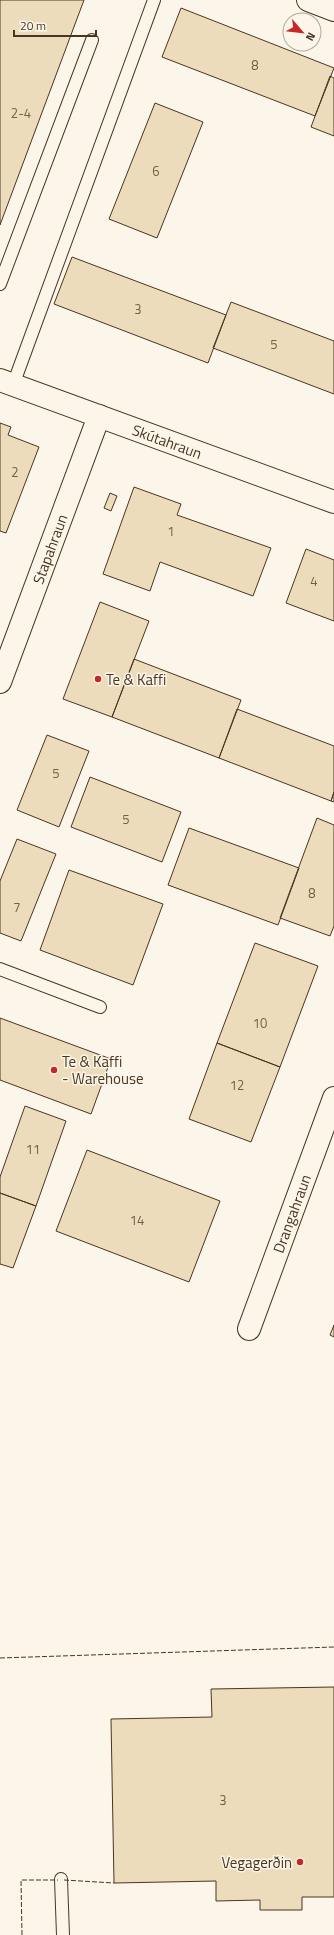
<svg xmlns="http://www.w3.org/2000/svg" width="334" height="1935" font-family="'Titillium Web',sans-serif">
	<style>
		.building { fill: #ecdcbc; stroke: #4a3520 }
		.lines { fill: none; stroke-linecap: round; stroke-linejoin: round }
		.service-casing { stroke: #4a3520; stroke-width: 14 }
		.minor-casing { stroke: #4a3520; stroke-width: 24 }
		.service { stroke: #fbf6e9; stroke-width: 12 }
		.minor { stroke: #fbf6e9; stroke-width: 22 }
		.fence { stroke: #4a3520; stroke-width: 1; stroke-dasharray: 5 2; stroke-linecap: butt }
		.poi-dot { fill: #c62828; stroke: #fbf6e9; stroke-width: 1.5 }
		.labels { text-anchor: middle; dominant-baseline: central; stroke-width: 3; stroke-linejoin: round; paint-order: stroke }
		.number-label { font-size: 13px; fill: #725f47 }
		.street-label { font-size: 15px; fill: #4a3520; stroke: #fbf6e9 }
		.poi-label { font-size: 15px; fill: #4a3520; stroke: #fbf6e9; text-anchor: start }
	</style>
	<rect width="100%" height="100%" fill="#fbf6e9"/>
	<path class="building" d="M0 0H84L0 225Z
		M181 8 334 68 315 116 162 57Z
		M330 76 334 78V136L311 127Z
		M155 103 203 122 157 238 109 219Z
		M72 257 226 315 208 363 54 304Z
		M231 302 334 341V394L213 348Z
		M0 423 11 427 8 435 39 447 6 533 0 531Z
		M134 487 181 504 177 515 271 548 253 596 160 562 150 591 103 574Z
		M110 493 117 496 111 511 104 508Z
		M306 549 334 560V621L286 603Z
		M100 602 149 621 112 717 63 699Z
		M134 659 241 700 219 758 112 717Z
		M237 709 334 746V792L331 801 219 758Z
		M47 735 89 751 59 827 17 810Z
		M90 777 181 812 162 862 71 827Z
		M334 792V802L331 801Z
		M317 818 334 825V926L330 936 280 918Z
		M189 828 299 868 278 925 168 885Z
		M17 839 56 854 21 941 0 933V881Z
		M69 870 163 904 133 985 40 950Z
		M255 943 318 966 280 1067 217 1043Z
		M0 1018 111 1059 91 1114 0 1080Z
		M217 1043 280 1067 251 1142 189 1119Z
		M25 1106 66 1121 36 1206 0 1193V1177Z
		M87 1150 220 1201 189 1282 56 1231Z
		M0 1193 36 1206 13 1268 0 1264Z
		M334 1325V1337L330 1335Z
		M334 1687V1897H302V1910H260V1900L216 1901V1881L114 1883 111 1719 212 1717 211 1689Z"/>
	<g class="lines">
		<defs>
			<path id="service" d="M0 284 92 40
				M13 385 154 0
				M0 969 100 1007
				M61 1879 63 1935"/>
			<g id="minor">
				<path d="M308 0 334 10"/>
				<path id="s1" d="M0 380 334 502"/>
				<path id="s2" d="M0 682 99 416"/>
				<path id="s3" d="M249 1329 334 1098"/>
			</g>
		</defs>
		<use href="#service" class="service-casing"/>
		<use href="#minor" class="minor-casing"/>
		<use href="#service" class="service"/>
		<use href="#minor" class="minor"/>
		<path class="fence" d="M0 1658 334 1647
			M64 1880 114 1883
			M22 1935 21 1880H58"/>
	</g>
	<g class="poi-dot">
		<circle cx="98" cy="679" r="4"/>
		<circle cx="54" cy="1070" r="4"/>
		<circle cx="300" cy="1862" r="4"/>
	</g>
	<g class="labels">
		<g class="number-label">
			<text x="255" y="65">8</text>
			<text x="21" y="113">2-4</text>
			<text x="156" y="171">6</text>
			<text x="138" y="309">3</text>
			<text x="274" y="344">5</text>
			<text x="15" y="472">2</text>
			<text x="171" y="531">1</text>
			<text x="314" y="581">4</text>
			<text x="56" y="773">5</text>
			<text x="126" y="819">5</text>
			<text x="312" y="893">8</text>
			<text x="17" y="907">7</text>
			<text x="260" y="1023">10</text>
			<text x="237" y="1085">12</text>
			<text x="33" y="1149">11</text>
			<text x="137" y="1220">14</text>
			<text x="223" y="1800">3</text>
		</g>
		<g class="street-label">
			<text stroke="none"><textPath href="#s1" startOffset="178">Skútahraun</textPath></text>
			<text stroke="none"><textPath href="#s2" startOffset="142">Stapahraun</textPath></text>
			<text stroke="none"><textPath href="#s3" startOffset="123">Drangahraun</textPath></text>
		</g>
		<g class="poi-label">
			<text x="106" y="679">Te &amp; Kaffi</text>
			<text x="62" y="1061">Te &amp; Kaffi<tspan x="62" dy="17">- Warehouse</tspan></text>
			<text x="292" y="1862" text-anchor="end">Vegagerðin</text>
		</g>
	</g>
	<g transform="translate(302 32) rotate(118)"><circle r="19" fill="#fbf6e9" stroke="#b4a999"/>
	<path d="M0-3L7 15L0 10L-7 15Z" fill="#c62828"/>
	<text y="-6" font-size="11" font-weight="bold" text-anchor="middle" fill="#4a3520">N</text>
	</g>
	<path d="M14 30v6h82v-6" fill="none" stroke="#4a3520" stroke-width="2"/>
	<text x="20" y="30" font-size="12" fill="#4a3520" stroke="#fbf6e9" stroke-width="3" paint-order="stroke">20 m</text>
</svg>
